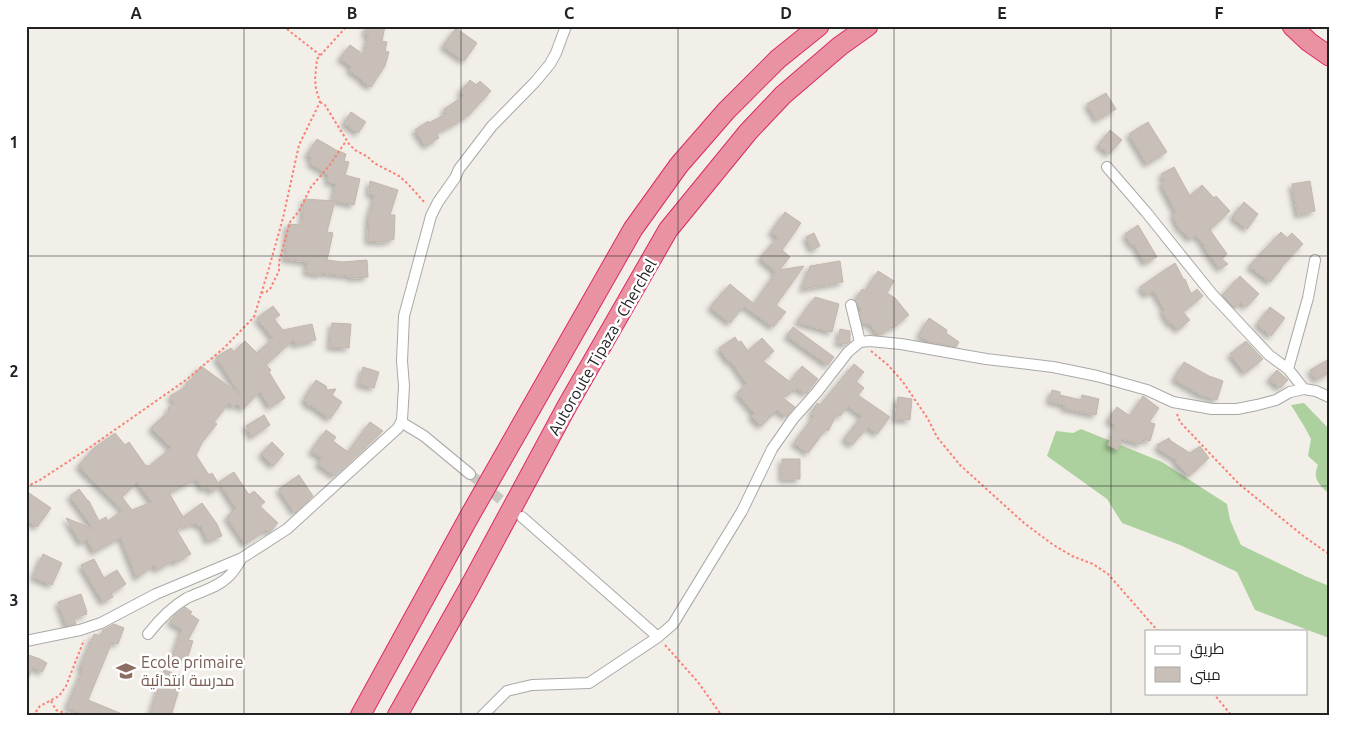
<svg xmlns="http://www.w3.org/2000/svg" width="1355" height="742" font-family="Ubuntu,Cairo,sans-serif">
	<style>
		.forest { fill: #add19e }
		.building { fill: #c7bfb8; stroke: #c4b6ab; fill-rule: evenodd; filter: url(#shadow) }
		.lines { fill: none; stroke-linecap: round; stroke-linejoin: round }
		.minor-tunnel { stroke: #c8c6c1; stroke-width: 10; stroke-dasharray: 10 5; stroke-linecap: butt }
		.minor-casing { stroke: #a9a9a9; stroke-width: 12 }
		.motorway-casing { stroke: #dc2a67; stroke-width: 21 }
		.path { stroke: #fa8072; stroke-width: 2; stroke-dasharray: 2.5 2.5; stroke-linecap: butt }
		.minor { stroke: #fff; stroke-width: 10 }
		.motorway { stroke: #e892a2; stroke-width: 19 }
		.grid { fill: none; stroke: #222; stroke-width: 1; stroke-opacity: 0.55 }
		.labels { text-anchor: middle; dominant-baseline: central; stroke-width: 5; stroke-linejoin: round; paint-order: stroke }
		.street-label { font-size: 16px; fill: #222; stroke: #fff }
		.education-label { font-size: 16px; fill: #785e54; stroke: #fff; text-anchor: start }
		.neatline { fill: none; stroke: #222; stroke-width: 2 }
		.grid-label { font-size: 16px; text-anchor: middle; font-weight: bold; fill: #222 }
	</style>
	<defs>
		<filter id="shadow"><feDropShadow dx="-3.5" dy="3.5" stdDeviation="2.5" flood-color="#0004"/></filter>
	</defs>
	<rect width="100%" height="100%" fill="#f2efe9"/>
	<path class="forest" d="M1304 403 1329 429V494C1319 484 1312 479 1318 465L1308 456 1311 439 1304 426 1291 405Z
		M1081 429 1162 462 1227 504 1230 520 1241 545 1305 576 1329 586V638L1255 610 1237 572 1180 545 1122 523 1107 499 1047 456 1056 431 1073 433Z"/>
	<path class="building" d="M367 26H385L382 41 387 42 385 51 389 52 385 66 371 87 362 81 363 80 349 70 352 67 340 58 350 45 364 55 369 35 365 34Z
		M456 28 477 43 464 61 443 46Z
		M470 80 476 85 480 81 491 91 469 115 453 125 436 133 439 138 426 146 415 130 428 121 429 123 446 114 444 109 464 96 460 92Z
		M1106 93 1116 109 1097 120 1087 104Z
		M351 112 366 122 358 133 344 123Z
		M1148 122 1167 152 1147 164 1129 134Z
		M1110 130 1122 140 1109 154 1098 145Z
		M317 139 336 150 346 154 344 161 349 162 345 175 360 179 354 205 333 200 336 184 327 181 329 175 310 163 312 158 307 155Z
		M1174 167 1190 196 1202 185 1214 198 1216 196 1230 211 1210 230 1227 254 1222 259 1228 264 1220 269 1204 247 1205 246 1196 235 1190 239 1178 226 1173 214 1176 212 1161 183 1165 181 1161 174Z
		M370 181 398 190 390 215H395L394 239 384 242 368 241 369 216 375 195 369 194Z
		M1310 181 1315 211 1298 215 1292 184Z
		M304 199 335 201 327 232 333 233 327 260 343 262 367 260 368 277 351 278V276L320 273V275L306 272 308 262 285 259 288 224 302 225Z
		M1244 202 1258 214 1247 229 1232 217Z
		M785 212 801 223 782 250 790 257 779 270 804 266 776 305 786 312 773 327 744 306 730 323 710 307 730 284 754 304 776 272 760 258 778 237 771 232Z
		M1138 225 1157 257 1145 263 1134 244 1132 245 1125 234Z
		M1281 232 1287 238 1292 233 1303 244 1281 267 1282 268 1270 282 1249 266Z
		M814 233 820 246 812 250 806 237Z
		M840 261 843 282 802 289 810 266Z
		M1175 263 1184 280 1185 279 1191 294 1197 289 1203 296 1183 312 1190 320 1178 330 1172 323 1170 324 1162 311 1165 310 1154 291 1146 295 1140 287Z
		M878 271 894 281 887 293 895 298 909 315 893 328 892 327 880 335H878L870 324 862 323 860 315 861 308 858 306 855 300 862 289 865 291Z
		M1240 276 1259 294 1246 307 1240 302 1235 308 1222 295Z
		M815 297 839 304 832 332 797 322Z
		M273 306 280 315 274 319 283 330 312 324 316 340 295 345 294 339 266 365 271 370 269 372 285 398 270 407 260 391 243 409 237 404 234 407 229 403 214 422 217 424 203 441 196 455 209 475 212 473 220 486 211 492 208 487 203 489 196 479 169 493 183 517 202 503 217 524 222 536 208 541 201 525 199 527 196 523 176 529 191 554 175 563 174 560 157 570 154 565 137 578 121 537 94 552 87 539 81 543 66 518 94 529 70 496 79 489 88 501H89L99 521 106 517 108 521 123 510 82 470V468L78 466 94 448 115 433 125 445 129 442 146 466 147 465 148 467 171 448 151 428 169 411 168 408 175 404 170 396 187 386 186 383 192 379 201 366 241 395 216 357 231 348 234 352 245 341 257 353 273 338 257 318ZM137 482 152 502 132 510 122 497Z
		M1270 307 1285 318 1271 336 1257 324Z
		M929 318 947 330 946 333 959 342 956 347 930 342 919 335Z
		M332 323 351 324 349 348 330 347Z
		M793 327 834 357 828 365 787 336Z
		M840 329 850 331V342L846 344 838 343Z
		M735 337 738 342 741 341 748 351 762 338 774 351 763 361 790 382 802 366 818 379 806 394 797 388 783 398 795 407 786 417 777 410 761 426 751 416 754 413 737 393 747 384 731 361 729 362 719 348Z
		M1246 341 1263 359 1245 373 1230 354Z
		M1329 359V373L1316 380 1310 370Z
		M1184 362 1209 376 1223 381 1217 400 1199 394 1174 379Z
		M854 364 864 372 856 381 864 388 858 395 890 417 877 434 868 427 852 445 844 439 862 416 848 406 840 416 837 414 828 431 826 429 808 453 794 443 814 416 812 415V412L817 403 820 405Z
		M363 367 379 372 374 388 359 384Z
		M1277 370 1288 380 1280 388 1269 379Z
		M316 380 326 386 327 390 336 389 332 395 342 402 330 419 311 405 310 407 304 399Z
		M1052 390 1060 392V395L1081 400 1082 395 1099 399 1096 415 1064 408 1065 405 1049 401Z
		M1143 396 1159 408 1149 422 1155 424 1150 441 1143 439 1141 444 1122 439 1118 450 1108 445 1116 426 1108 420 1117 407 1130 416Z
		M898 397 912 399 910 420 895 419Z
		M264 415 270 425 252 437 246 426Z
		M370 422 383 431 335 476 318 464 322 458 311 451 326 430 336 437 333 441 348 452Z
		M1169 438 1171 441 1190 453 1200 446 1209 458 1189 476 1175 462 1177 460 1160 450 1157 445Z
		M272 442 284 454 273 466 261 454Z
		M782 459H800V479H782Z
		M234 472 249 495 254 491 265 502 260 506 278 523 269 533 266 530 245 544 227 517 236 508 219 482Z
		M299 475 313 496 295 513 279 489Z
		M26 491 51 508 37 527 26 519Z
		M43 554 62 563 52 585 33 577Z
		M94 559 104 578 117 570 126 584 111 593 113 597 103 602 81 565Z
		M81 594 87 612 84 613 87 614 74 618 76 624 67 626 58 602Z
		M185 607 192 612 190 614 199 620 188 640 193 641 187 659 178 656 177 658 173 656 182 629 170 622 174 616Z
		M114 624 124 628 118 644 112 642 88 700 127 716H88L67 707 83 669 80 668 94 634 101 636 103 630Z
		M26 654 40 659 47 663 42 672 33 667 27 681Z
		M164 670 183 676 171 716H150Z"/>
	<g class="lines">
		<path class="minor-tunnel" d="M470 474 513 510"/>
		<defs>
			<path id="minor" d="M1107 167 1146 212 1212 294 1269 355 1288 369 1304 389
				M851 305 860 342
				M1288 369 1308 298 1315 260
				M401 422 424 436 470 474
				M522 517 658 637
				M148 634C159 620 171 607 187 598 201 591 217 588 228 577 234 572 238 564 242 558
				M26 641 80 630 101 623 156 594 242 558 287 529 398 428 402 420 404 386 402 361 404 316 431 216 438 202 455 178 459 169 492 126 535 82 550 64 556 53 566 26
				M482 716 507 691 532 685 589 683 658 637 673 624 742 511 772 449 793 419 817 392 848 352 860 342 870 341 901 344 986 359 1053 367 1097 376 1147 390 1173 402 1212 409H1237L1257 405 1276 400 1290 392 1304 389 1316 391 1329 397"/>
			<path id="motorway" d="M1292 26 1309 42 1329 56
				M360 716 469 517 633 229 679 165 726 111 778 59 819 26
				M397 716 469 588 567 406 668 230 748 132 783 95 840 46 868 26"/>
		</defs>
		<use href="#minor" class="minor-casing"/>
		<use href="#motorway" class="motorway-casing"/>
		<path class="path" d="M283 26 320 55
			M320 102 325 105 328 110 349 144 355 150 368 157 374 163 399 176 408 184 425 203
			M261 293 266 292 270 289 279 271V262L290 222 299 211 311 187 329 166 346 141
			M871 351 888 365 903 382 928 419 937 437 960 465 1024 523 1052 544 1072 556 1093 564 1108 574 1158 631
			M1177 414 1180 422 1239 484 1306 538 1329 554
			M26 487 40 480 89 448 186 380 224 348 254 317 269 268 283 218 299 145 320 102 316 89 315 79 317 59 347 26
			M665 645 698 682 722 716
			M1213 693 1232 716
			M51 701 56 710 73 716
			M33 716 40 706 59 696 66 686 84 640"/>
		<use href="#minor" class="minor"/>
		<use href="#motorway" class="motorway"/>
	</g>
	<path class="grid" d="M244 26V716M461 26V716M678 26V716M894 26V716M1111 26V716M26 256H1329M26 486H1329"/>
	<defs>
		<symbol id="school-bare" viewBox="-9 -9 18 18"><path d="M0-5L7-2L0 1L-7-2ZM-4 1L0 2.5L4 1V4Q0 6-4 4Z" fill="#8d6e63" stroke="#fff" stroke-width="2.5" paint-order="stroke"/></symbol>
	</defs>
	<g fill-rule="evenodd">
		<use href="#school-bare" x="112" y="657" width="28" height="28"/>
	</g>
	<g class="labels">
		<g class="street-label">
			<text transform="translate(602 347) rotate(-60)">Autoroute Tipaza - Cherchel</text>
		</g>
		<g class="education-label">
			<text x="141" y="662">Ecole primaire<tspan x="141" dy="18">مدرسة ابتدائية</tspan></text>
		</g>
	</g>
	<rect width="1355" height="742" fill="none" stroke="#ffffff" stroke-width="55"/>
	<rect x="1145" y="630" width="162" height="65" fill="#ffffff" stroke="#a7a7a7"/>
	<rect x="1155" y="646" width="25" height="8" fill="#ffffff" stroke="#a7a7a7"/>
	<text x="1190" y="654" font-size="15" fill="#222222">طريق</text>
	<rect x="1155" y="667" width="25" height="15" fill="#c7bfb8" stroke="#a7a7a7"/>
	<text x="1190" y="680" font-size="15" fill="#222222">مبنى</text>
	<rect x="28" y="28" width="1300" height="686" class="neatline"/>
	<g class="grid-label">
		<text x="136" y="19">A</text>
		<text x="352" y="19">B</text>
		<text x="569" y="19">C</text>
		<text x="786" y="19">D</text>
		<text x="1002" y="19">E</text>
		<text x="1219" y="19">F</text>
		<text x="14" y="148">1</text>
		<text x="14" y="377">2</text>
		<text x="14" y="606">3</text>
	</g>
</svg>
